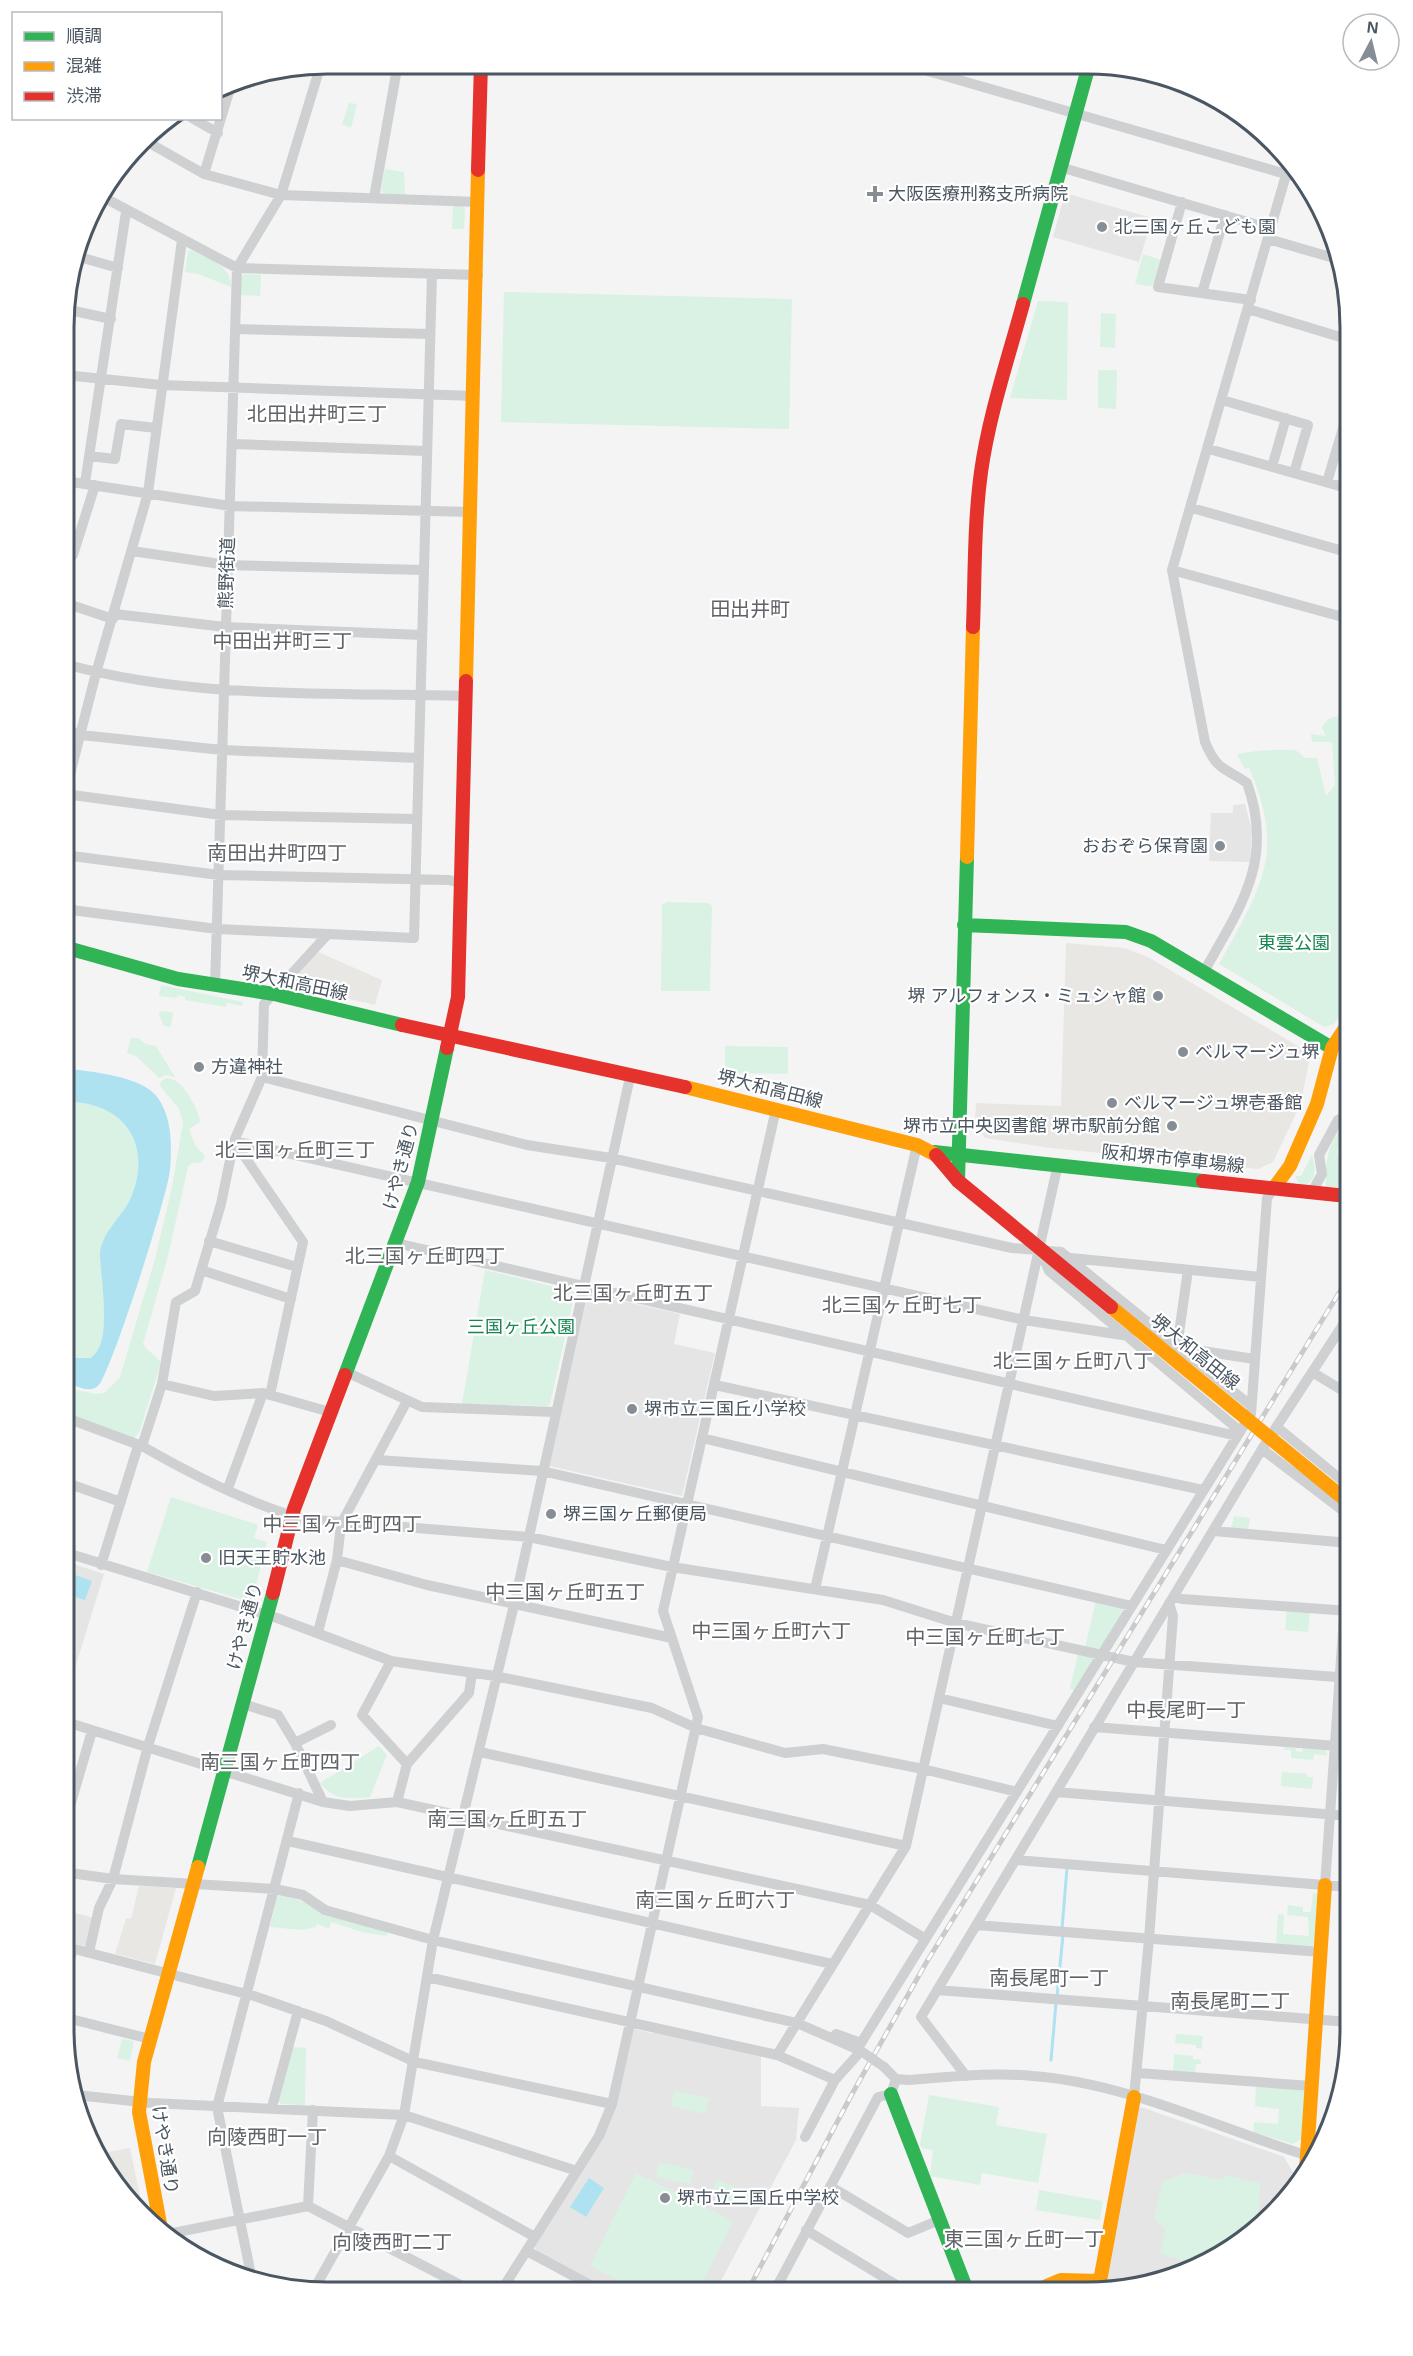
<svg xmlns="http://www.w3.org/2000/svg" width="1413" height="2356" font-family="Arial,'Noto Sans JP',sans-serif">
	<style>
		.commercial { fill: #e8e7e3 }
		.education { fill: #e6e5e6 }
		.green { fill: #d9f2e3 }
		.water { fill: #aee2f0 }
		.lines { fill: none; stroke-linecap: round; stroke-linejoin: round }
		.stream { stroke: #aee2f0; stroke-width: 3 }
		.street { stroke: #ced0d2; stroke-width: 10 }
		.fast { stroke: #30b455; stroke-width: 14 }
		.slow { stroke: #ff9f0a; stroke-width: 14 }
		.jam { stroke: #e5322d; stroke-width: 14 }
		.rail-casing { stroke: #c9cacc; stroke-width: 5 }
		.rail { stroke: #fff; stroke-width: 3; stroke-dasharray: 9; stroke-linecap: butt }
		.street-bridge { stroke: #ced0d2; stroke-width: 10 }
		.slow-bridge { stroke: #ff9f0a; stroke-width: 14 }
		.poi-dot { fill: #868d94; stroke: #fff; stroke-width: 2 }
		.labels { text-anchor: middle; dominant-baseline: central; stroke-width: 4.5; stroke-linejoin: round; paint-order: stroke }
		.poi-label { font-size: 18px; fill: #4a5661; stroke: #fff; text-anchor: start }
		.street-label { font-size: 18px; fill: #4a5661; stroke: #fff }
		.park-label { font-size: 18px; fill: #17864f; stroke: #fff }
		.neighbourhood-label { font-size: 20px; fill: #5f6368; stroke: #fff }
		.rim { fill: none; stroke: #4a5661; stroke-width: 3 }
	</style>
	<rect width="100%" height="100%" fill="#f4f4f4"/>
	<path class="commercial" d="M1066 943 1124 948 1148 957 1301 1048 1309 1062 1301 1103 1273 1162 1258 1169 1051 1148 985 1138 975 1125 976 1103 1061 1106Z
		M318 952 382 980 375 1005 289 985Z
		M139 1886 176 1888 155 1964 115 1954 126 1918 131 1919Z
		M130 2148 141 2200 130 2202 117 2190 97 2154Z"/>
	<path class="education" d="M1065 193 1152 218 1139 262 1053 237Z
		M1245 804 1252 830 1250 862 1209 861 1211 813H1233V805Z
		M588 1293 680 1314 674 1344 715 1353 682 1496 549 1466Z
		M64 1561 104 1574 70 1684 63 1682Z
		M63 1910 94 1918 89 1942 84 1946 63 1941Z
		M635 2029 651 2033 659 2031 761 2055V2106L799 2108 796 2140 715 2292H610L536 2252 535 2246 603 2139 632 2031Z
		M1141 2107 1284 2157 1293 2172 1291 2194 1247 2239 1187 2273 1120 2286 1105 2285 1138 2109Z"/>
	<path class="green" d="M349 103 357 104 351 128 342 124Z
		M385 169 404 172 405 195 385 194 381 191Z
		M453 205H461L465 209 464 229H452Z
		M191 250C209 260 232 265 231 287L198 274 185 272 188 251Z
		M1143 254 1161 260 1155 284 1150 286 1135 284Z
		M244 274 261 275 260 296 239 295 240 278Z
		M504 292 792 299 789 429 501 422Z
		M1038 301 1068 302 1067 400 1010 398Z
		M1101 313 1116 314 1115 348 1100 347Z
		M1098 370H1117L1116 409 1098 408Z
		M1350 691V998L1334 1024 1324 1027 1219 964C1260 889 1287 854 1249 768L1245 769 1237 755C1244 751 1290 748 1297 751 1300 753 1302 756 1305 758H1317L1326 796 1335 785 1332 742H1312L1311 734 1326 736 1322 728C1326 719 1331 717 1340 716Z
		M667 902 709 903 712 906 710 991H661L662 905Z
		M161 985 243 1002 242 1006 227 1003 226 1007 185 1000V997L178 995 177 998 159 996Z
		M160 1011 173 1012 171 1027 164 1026 159 1014Z
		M131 1038H138L146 1044 156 1046 175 1077 166 1075 159 1078 136 1056 127 1053Z
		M725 1046 788 1047V1074L725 1073Z
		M167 1078C171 1079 176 1080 180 1084 187 1090 201 1115 200 1122L189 1129 195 1145 205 1156 202 1162 192 1163 188 1167 167 1260 143 1344C148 1353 157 1355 161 1363L139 1433 134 1438 64 1414V1387L96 1394 104 1393 120 1377 155 1259 172 1187 183 1123 179 1109 160 1086 161 1081Z
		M64 1102C120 1100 153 1140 132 1195 125 1215 101 1231 100 1254 100 1278 114 1345 90 1358H75L64 1354Z
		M1346 1122 1349 1127 1337 1152 1349 1173 1343 1187H1326C1325 1162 1328 1141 1346 1122Z
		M1312 1155C1315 1167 1318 1177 1306 1185L1299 1184 1295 1176H1301Z
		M485 1270 575 1292 550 1404 547 1406 462 1404Z
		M171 1497 258 1525 254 1538 267 1542 254 1593 257 1594 251 1602 147 1572Z
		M1234 1516 1250 1518 1248 1530 1231 1529Z
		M1096 1600 1123 1607V1610L1101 1649 1085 1648Z
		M1287 1610 1310 1612 1308 1632 1285 1630Z
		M1078 1654 1092 1657 1094 1661 1074 1691 1070 1688Z
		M379 1746 387 1755 370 1797C349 1799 334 1801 320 1783Z
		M1285 1747 1296 1748V1751L1302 1752 1303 1748 1325 1750 1328 1756 1314 1754 1313 1760 1291 1758V1750H1284Z
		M1282 1772 1307 1774V1777H1313L1312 1789 1281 1786Z
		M1313 1893 1318 1894 1314 1945 1310 1948 1276 1945 1278 1914 1284 1915 1283 1934 1309 1936 1308 1917 1287 1915 1288 1905 1303 1907V1912H1311Z
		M281 1894 388 1932 387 1936 362 1932 331 1922 329 1929 317 1924 316 1927 302 1930 270 1927 277 1897Z
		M1176 2034 1203 2036 1202 2049 1196 2048V2045L1175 2043Z
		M122 2039 134 2041 130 2061 117 2058Z
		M292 2047 306 2048 305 2105 281 2104 278 2101Z
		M1174 2054 1193 2056V2059L1201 2060V2064H1196L1195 2073 1173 2071Z
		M1256 2085 1306 2091 1303 2138 1293 2144 1253 2132 1254 2122 1278 2124 1279 2109 1255 2106Z
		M674 2091 709 2098 705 2114 671 2106Z
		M929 2095 999 2107 996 2125 1047 2134 1038 2183 982 2173 980 2185 930 2176 933 2150 922 2148 920 2145Z
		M659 2162 694 2170 690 2184 656 2177Z
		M636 2173 733 2221 698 2292H642L590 2266Z
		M1186 2173 1223 2180 1224 2175 1260 2183 1258 2227 1247 2239 1201 2265 1160 2254 1165 2229 1154 2218 1163 2181Z
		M717 2179 750 2194 744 2208 711 2193Z
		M1039 2190 1103 2201 1100 2220 1036 2210Z"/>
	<path class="water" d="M64 1068C90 1072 142 1075 158 1098 172 1118 172 1146 170 1169 169 1192 110 1376 98 1386 88 1394 74 1385 64 1381V1354L75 1358H90C114 1345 100 1278 100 1254 101 1231 125 1215 132 1195 153 1140 120 1100 64 1102Z
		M64 1571 92 1581 85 1600 64 1593Z
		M589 2178 604 2188 586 2217 570 2207Z"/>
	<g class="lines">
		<path class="stream" d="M1062 1929 1067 1868
			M1057 1996 1063 1935
			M1051 2060 1056 2003"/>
		<path class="street" d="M907 65 1303 179
			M192 118 218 133
			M144 140 204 174 281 195 479 202
			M1060 167 1271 229
			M204 174 232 82
			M101 196 237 268 478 275
			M374 198 398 63
			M1182 202 1158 287 1251 300
			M1268 239 1337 259
			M76 256 118 268
			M1202 293 1225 215
			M65 309 111 319
			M1248 309 1350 340
			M235 329 430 334
			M65 375 161 385 474 396
			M1222 400 1308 425 1294 473
			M232 444 426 451
			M1209 449 1350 489
			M89 456 115 459 121 424 156 428
			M1272 467 1286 418
			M65 481 230 506 471 512
			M1327 482 1350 405
			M85 483 126 212
			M1192 508 1350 553
			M65 551 73 555 95 485
			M132 551 227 565 423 570
			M1172 570 1350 619
			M65 603 113 619
			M115 614 225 627 422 635
			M65 664C194 700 333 692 466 696
			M65 730 81 735 222 750 418 758
			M65 794 96 673 148 493 182 240
			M65 794 221 815 416 819
			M64 855 219 875 449 880 460 883
			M64 909 217 929 328 934
			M1203 973C1240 908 1275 860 1247 783 1223 766 1218 772 1205 742L1172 570 1290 161
			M215 986 237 268 281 195 321 64
			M262 1077 527 1145 611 1158 1012 1248 1061 1252 1250 1405
			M234 1141 1024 1320 1129 1336
			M234 1141 303 1242 270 1395
			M1312 1192 1322 1174 1319 1155 1338 1120 1350 1114
			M209 1241 297 1267
			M396 1243 1237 1436
			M1041 1252 1049 1271 1240 1431
			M1071 1258 1261 1277
			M201 1270 291 1299
			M1188 1270 1177 1347 1254 1359
			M346 1372 422 1407 554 1412
			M1312 1372 1350 1395
			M162 1384 214 1396 263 1393 330 1412
			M715 1385 1203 1490
			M64 1417 142 1446 162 1384 176 1302 195 1291 221 1204 234 1141 262 1077 264 1004 328 934 414 938C422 717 424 495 432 274
			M1277 1427 1350 1487
			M702 1438 1166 1550
			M142 1446C189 1473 251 1504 303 1519L529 1537 672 1567 883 1600 956 1623 1134 1662 1350 1678
			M1262 1449 1350 1516
			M377 1460 542 1471 1132 1606
			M64 1482 121 1502
			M228 1488 263 1393
			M1214 1531 1350 1543
			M64 1552 277 1618 391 1661 495 1676 652 1708 696 1728 785 1753 823 1749 923 1769 1017 1792
			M337 1560 427 1585 672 1638
			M101 1565 138 1446
			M815 1589 917 1145
			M1174 1596 1182 1599 1349 1611
			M318 1632 337 1560 341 1524 407 1401
			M391 1661 362 1715 407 1764 397 1802 870 1905 924 1938
			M939 1698 1058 1726
			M243 1704 278 1715 295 1743 323 1802
			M63 1721 323 1802 350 1806 397 1802
			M1094 1727 1350 1747
			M295 1743 331 1725
			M480 1752 906 1846
			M407 1764 469 1693 472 1673
			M1056 1792 1349 1816
			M63 1830 92 1731
			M288 1841 832 1964
			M1015 1860 1349 1887
			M63 1872 113 1879 275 1889 303 1895 325 1910 433 1940 797 2023 861 2051 835 2080 777 2055 427 1977
			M1325 1885 1350 1532
			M976 1925 1320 1952
			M63 1946 254 1996 326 2021 415 2062 612 2104
			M89 1952 99 1908 113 1879 148 1746 197 1592
			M63 1984 73 1949
			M937 1990 1349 2022
			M63 2017 150 2039
			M836 2034 861 2043 1251 1414 1267 1198 1274 1188
			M777 2055 906 1846 1058 1164
			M1346 2063 1349 2022
			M884 2067 896 2079 909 2080C950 2077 992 2072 1033 2076 1127 2083 1217 2128 1306 2155
			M1138 2073 1311 2086
			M966 2076 921 2017 1262 1449 1350 1314
			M76 2095 151 2103 404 2115 577 2171
			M1134 2097 1149 1939 1173 1616 1169 1603
			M272 2107 298 2011
			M805 2137 835 2080
			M389 2156 535 2237
			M830 2186 908 2233 937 2221
			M308 2206 313 2110
			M806 2230 908 2292
			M163 2235 308 2206 472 2291
			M527 2251 603 2292
			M252 2280 217 2107 299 1793
			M313 2291 389 2156 404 2115 433 1940 514 1605 630 1077
			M501 2291 599 2136 612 2104 698 1717 663 1611 776 1109
			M774 2292 878 2097 891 2094 896 2079"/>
		<path class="fast" d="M1023 304 1089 65
			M964 925 1126 932 1151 941 1332 1048
			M64 947 178 979 274 994 402 1025
			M934 1152 1203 1181
			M958 1181 967 857
			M345 1375 418 1182 447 1048
			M198 1867 273 1593
			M891 2094 968 2293"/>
		<path class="slow" d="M466 681 478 170
			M967 857 973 627
			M685 1087 917 1145 936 1155
			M1274 1188 1290 1166 1317 1104 1332 1048 1350 1021
			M1111 1307 1180 1364
			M1306 2171 1325 1885
			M162 2234 139 2112 144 2062 198 1867
			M1030 2293 1061 2280 1100 2281 1134 2097"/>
		<path class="jam" d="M478 170 481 63
			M973 627C975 576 974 523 981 472 989 415 1008 359 1023 304
			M402 1025 685 1087
			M447 1048 458 997 466 681
			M936 1155 958 1181 1111 1307
			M1203 1181 1347 1196
			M273 1593 294 1509 345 1375"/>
		<defs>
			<path id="rail" d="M747 2292 852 2094 926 1963 1350 1275"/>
		</defs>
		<use href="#rail" class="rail-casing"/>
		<use href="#rail" class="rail"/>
		<path class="street-bridge" d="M861 2051 884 2067"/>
		<path class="slow-bridge" d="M1180 1364 1348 1502"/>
	</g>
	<g class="poi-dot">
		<path d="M872 185h6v6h6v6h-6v6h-6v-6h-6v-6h6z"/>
		<circle cx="1102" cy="227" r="6"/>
		<circle cx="1220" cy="846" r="6"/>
		<circle cx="1158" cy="996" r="6"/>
		<circle cx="1183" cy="1052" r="6"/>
		<circle cx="199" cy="1067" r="6"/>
		<circle cx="1112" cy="1103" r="6"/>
		<circle cx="1172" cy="1126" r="6"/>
		<circle cx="632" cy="1409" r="6"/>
		<circle cx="551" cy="1514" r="6"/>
		<circle cx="206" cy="1558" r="6"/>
		<circle cx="665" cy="2198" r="6"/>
	</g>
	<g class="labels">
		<g class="poi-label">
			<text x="888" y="194">大阪医療刑務支所病院</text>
			<text x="1114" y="227">北三国ヶ丘こども園</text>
			<text x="1208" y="846" text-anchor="end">おおぞら保育園</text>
			<text x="1146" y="996" text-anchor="end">堺 アルフォンス・ミュシャ館</text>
			<text x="1195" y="1052">ベルマージュ堺</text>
			<text x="211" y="1067">方違神社</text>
			<text x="1124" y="1103">ベルマージュ堺壱番館</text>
			<text x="1160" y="1126" text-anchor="end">堺市立中央図書館 堺市駅前分館</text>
			<text x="644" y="1409">堺市立三国丘小学校</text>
			<text x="563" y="1514">堺三国ヶ丘郵便局</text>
			<text x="218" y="1558">旧天王貯水池</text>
			<text x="677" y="2198">堺市立三国丘中学校</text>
		</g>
		<g class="street-label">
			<text transform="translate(227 573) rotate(-88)">熊野街道</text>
			<text transform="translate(295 983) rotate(12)">堺大和高田線</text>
			<text transform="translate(770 1089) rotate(14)">堺大和高田線</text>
			<text transform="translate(1173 1159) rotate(6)">阪和堺市停車場線</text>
			<text transform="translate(401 1166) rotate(-75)">けやき通り</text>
			<text transform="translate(1195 1352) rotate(39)">堺大和高田線</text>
			<text transform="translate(245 1626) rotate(-75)">けやき通り</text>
			<text transform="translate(165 2150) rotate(81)">けやき通り</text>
		</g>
		<g class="park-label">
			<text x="1294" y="943">東雲公園</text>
			<text x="521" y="1327">三国ヶ丘公園</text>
		</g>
		<g class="neighbourhood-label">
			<text x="317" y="414">北田出井町三丁</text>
			<text x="750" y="609">田出井町</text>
			<text x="282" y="641">中田出井町三丁</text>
			<text x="277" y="853">南田出井町四丁</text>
			<text x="295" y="1150">北三国ヶ丘町三丁</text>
			<text x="425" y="1256">北三国ヶ丘町四丁</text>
			<text x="633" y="1293">北三国ヶ丘町五丁</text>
			<text x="902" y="1305">北三国ヶ丘町七丁</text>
			<text x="1073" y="1361">北三国ヶ丘町八丁</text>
			<text x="342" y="1524">中三国ヶ丘町四丁</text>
			<text x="565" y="1592">中三国ヶ丘町五丁</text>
			<text x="771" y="1631">中三国ヶ丘町六丁</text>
			<text x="985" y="1637">中三国ヶ丘町七丁</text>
			<text x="1186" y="1710">中長尾町一丁</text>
			<text x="280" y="1762">南三国ヶ丘町四丁</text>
			<text x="507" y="1819">南三国ヶ丘町五丁</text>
			<text x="715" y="1900">南三国ヶ丘町六丁</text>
			<text x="1049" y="1978">南長尾町一丁</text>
			<text x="1230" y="2001">南長尾町二丁</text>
			<text x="267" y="2137">向陵西町一丁</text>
			<text x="1024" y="2239">東三国ヶ丘町一丁</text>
			<text x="392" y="2242">向陵西町二丁</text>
		</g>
	</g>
	<path d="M0 0H1413V2356H0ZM327 74H1087A253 253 0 0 1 1340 327V2029A253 253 0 0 1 1087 2282H327A253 253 0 0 1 74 2029V327A253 253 0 0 1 327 74Z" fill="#fff" fill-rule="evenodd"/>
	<path class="rim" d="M327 74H1087A253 253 0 0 1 1340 327V2029A253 253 0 0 1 1087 2282H327A253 253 0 0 1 74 2029V327A253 253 0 0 1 327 74Z"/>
	<rect x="12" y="12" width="210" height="108" fill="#ffffff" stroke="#b7bbc0" stroke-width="1.5"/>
	<rect x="24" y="32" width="30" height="9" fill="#30b455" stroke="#b7bbc0" stroke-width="1.5"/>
	<text x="66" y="42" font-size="18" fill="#4a5661">順調</text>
	<rect x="24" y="62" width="30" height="9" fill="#ff9f0a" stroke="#b7bbc0" stroke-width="1.5"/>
	<text x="66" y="72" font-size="18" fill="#4a5661">混雑</text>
	<rect x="24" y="92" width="30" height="9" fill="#e5322d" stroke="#b7bbc0" stroke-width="1.5"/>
	<text x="66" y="102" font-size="18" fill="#4a5661">渋滞</text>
	<g transform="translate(1371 42) rotate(7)"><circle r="28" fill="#ffffff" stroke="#b7bbc0" stroke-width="1.5"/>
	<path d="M0-4.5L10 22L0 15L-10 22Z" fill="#868d94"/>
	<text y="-9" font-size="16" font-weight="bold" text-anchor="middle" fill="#4a5661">N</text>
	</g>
</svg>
